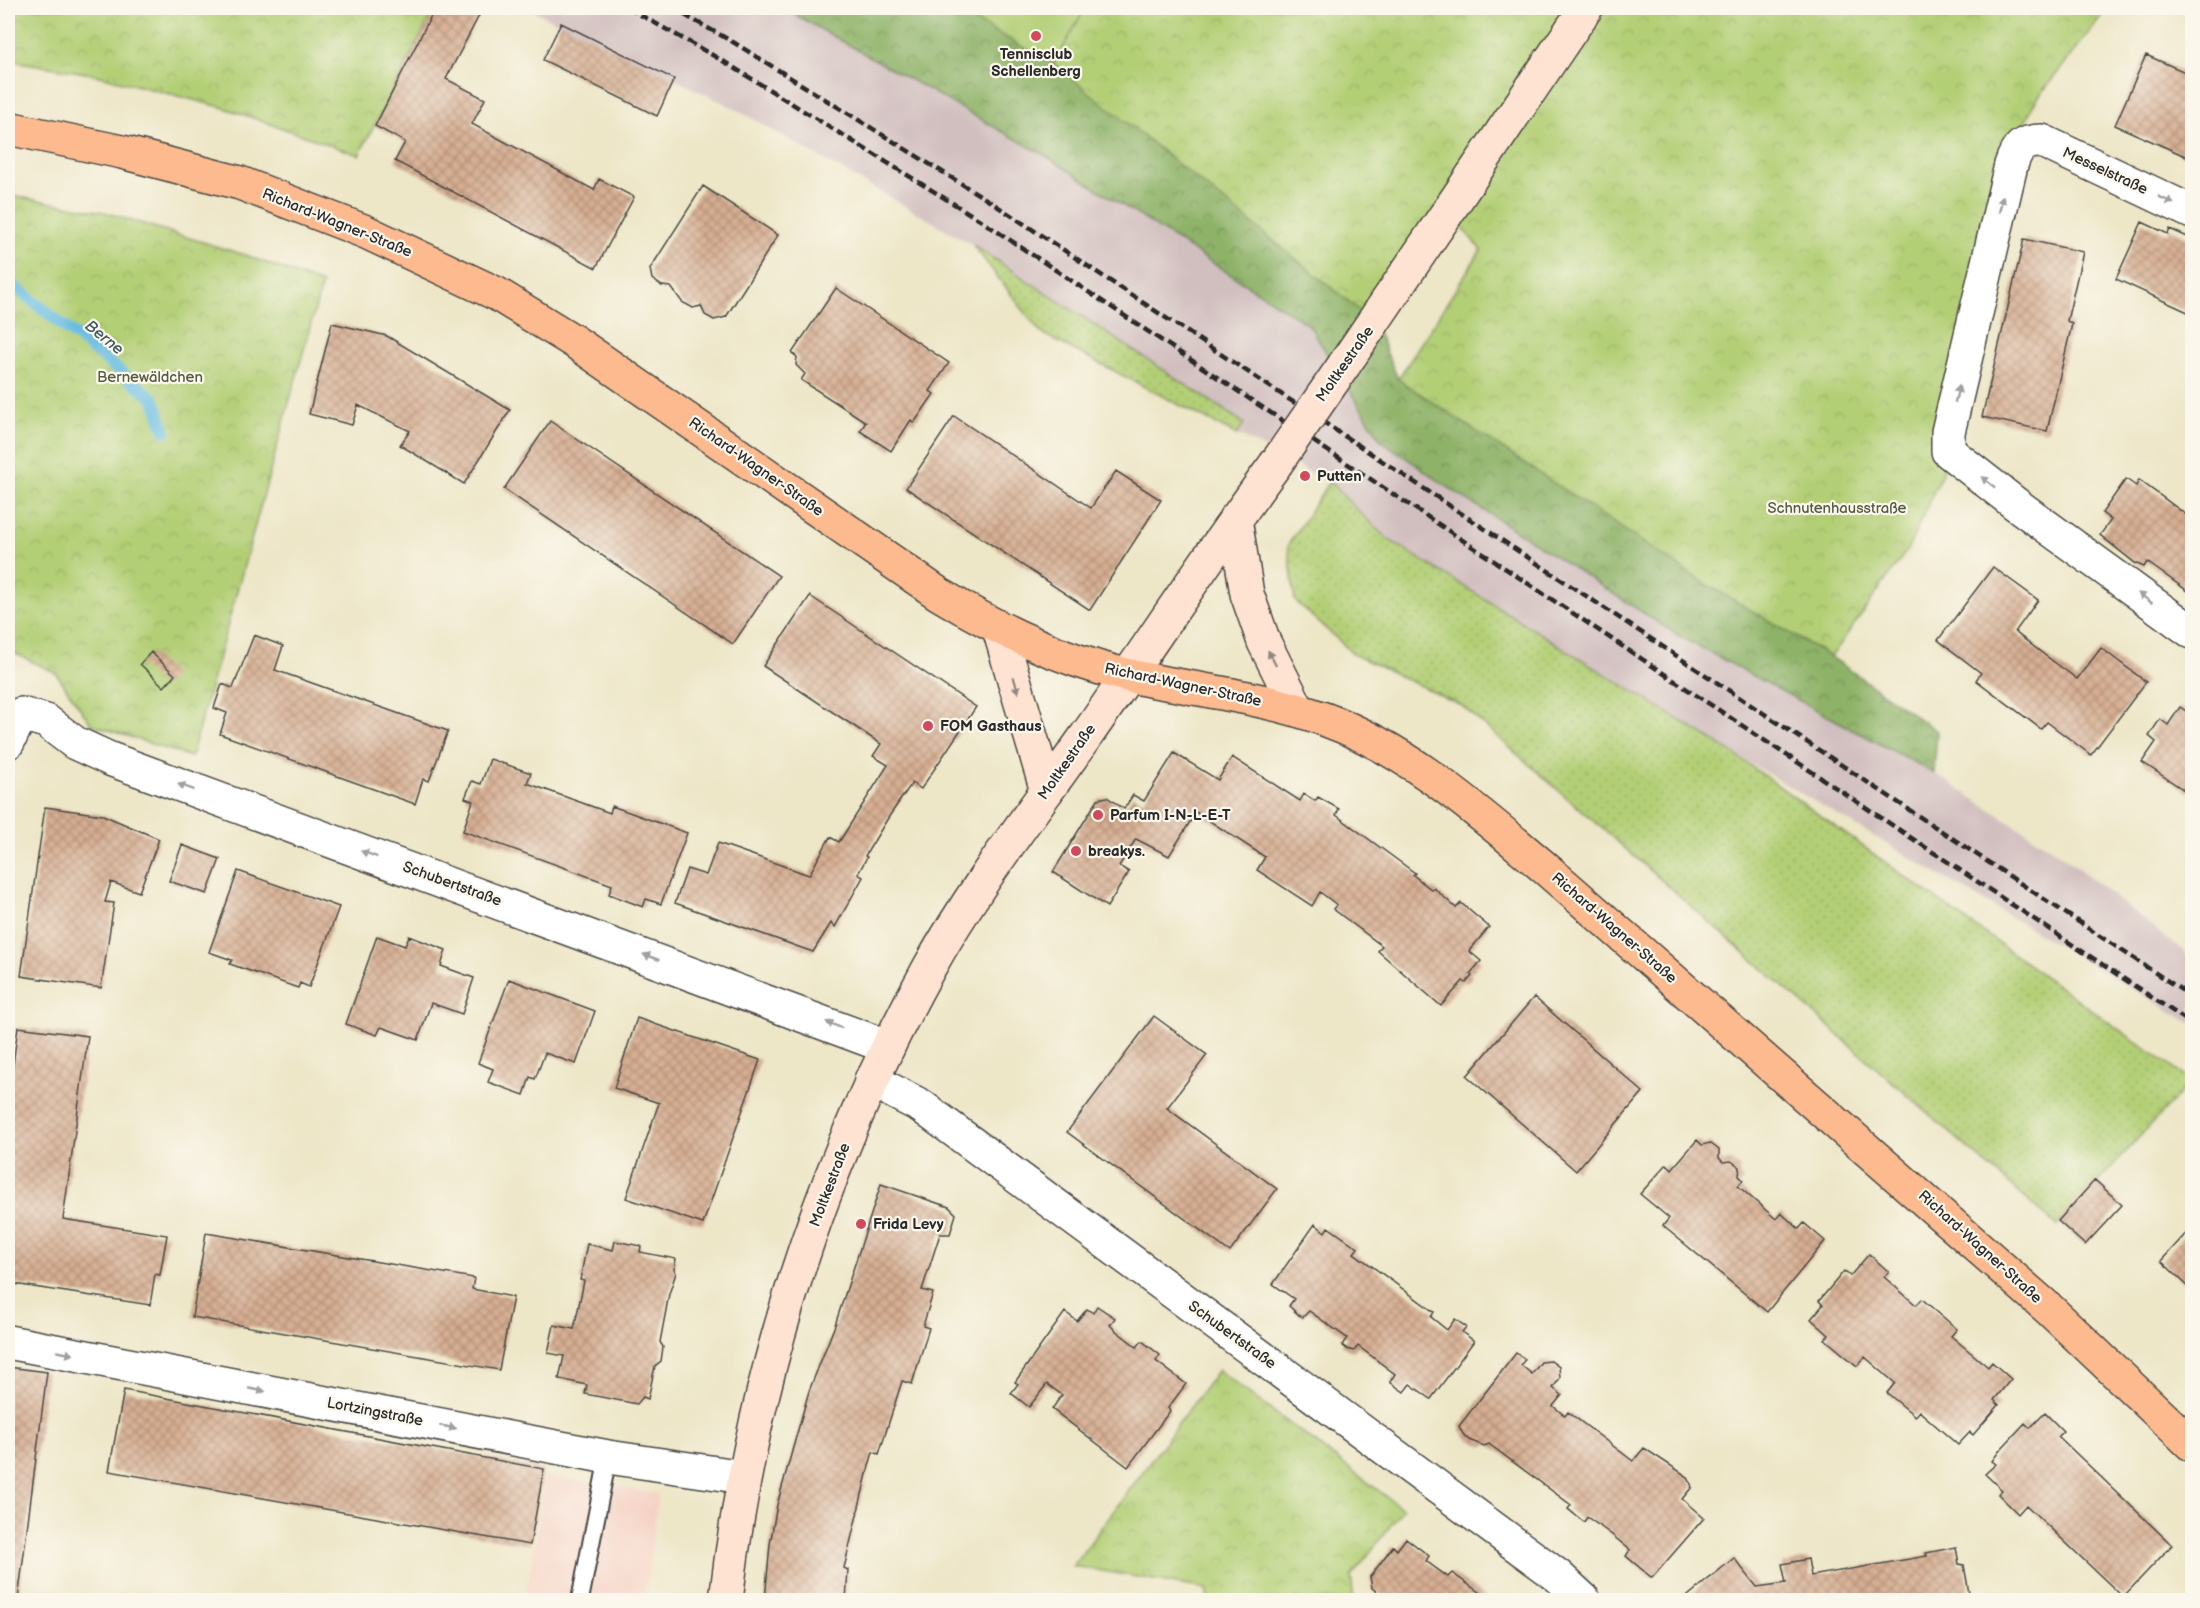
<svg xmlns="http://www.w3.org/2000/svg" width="2200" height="1608" font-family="'Balsamiq Sans',sans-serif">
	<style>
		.built { fill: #f6d1c5 }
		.industrial { fill: #d1bfbf }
		.grass { fill: url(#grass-dots); stroke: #6f7d50; stroke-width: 1.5 }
		.forest { fill: url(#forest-crowns); stroke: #5c6e49; stroke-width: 1.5 }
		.park { fill: url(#park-crowns); stroke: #6f7d50; stroke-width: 1.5 }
		.pitch { fill: #b3cf76; stroke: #6f7d50; stroke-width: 1.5 }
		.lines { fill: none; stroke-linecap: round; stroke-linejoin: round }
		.stream { stroke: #65bce2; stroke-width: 12 }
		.building { fill: url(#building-cross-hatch) }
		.lane-casing { stroke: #484742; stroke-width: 20 }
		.street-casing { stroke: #484742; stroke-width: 36 }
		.secondary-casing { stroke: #484742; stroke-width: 36 }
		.primary-casing { stroke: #484742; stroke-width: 36 }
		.lane { stroke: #fff; stroke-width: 16 }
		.street { stroke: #fff; stroke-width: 33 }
		.secondary { stroke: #fee3d2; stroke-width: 33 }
		.primary { stroke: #fcba8e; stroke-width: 33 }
		.rail { stroke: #2b2b2b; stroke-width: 4.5; stroke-dasharray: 9 4.5; stroke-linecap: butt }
		.secondary-bridge-casing { stroke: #484742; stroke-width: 36; stroke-linecap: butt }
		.secondary-bridge { stroke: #fee3d2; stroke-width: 33 }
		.oneway { fill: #a0a0a0 }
		.oneway2 { fill: #94877e }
		.poi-dot { fill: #d1495b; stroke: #fbf7ec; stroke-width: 2 }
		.labels { text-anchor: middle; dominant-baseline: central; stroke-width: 4.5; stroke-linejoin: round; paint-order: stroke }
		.poi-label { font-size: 15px; font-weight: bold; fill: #2b2b2b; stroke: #fbf7ec; text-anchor: start }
		.street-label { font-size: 15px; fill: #2b2b2b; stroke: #fbf7ec }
		.park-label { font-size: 15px; fill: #545c42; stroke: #fbf7ec }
		.water-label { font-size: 16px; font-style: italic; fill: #3c5662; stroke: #fbf7ec }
	</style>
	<defs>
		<pattern id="grass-dots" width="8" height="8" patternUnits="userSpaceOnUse" patternTransform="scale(1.5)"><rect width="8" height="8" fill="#b3cf76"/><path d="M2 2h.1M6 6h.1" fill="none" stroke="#9ab266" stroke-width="1.8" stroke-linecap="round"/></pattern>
		<pattern id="forest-crowns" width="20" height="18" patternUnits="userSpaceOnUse" patternTransform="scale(1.5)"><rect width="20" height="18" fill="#8eb267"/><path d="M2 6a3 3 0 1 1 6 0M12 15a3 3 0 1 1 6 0" fill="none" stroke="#749155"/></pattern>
		<pattern id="park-crowns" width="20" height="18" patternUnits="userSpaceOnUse" patternTransform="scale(1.5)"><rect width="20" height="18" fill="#b3cf76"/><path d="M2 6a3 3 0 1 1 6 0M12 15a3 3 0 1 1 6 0" fill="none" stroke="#9ab266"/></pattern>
		<pattern id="building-cross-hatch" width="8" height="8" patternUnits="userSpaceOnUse" patternTransform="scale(1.5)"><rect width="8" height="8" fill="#d7af93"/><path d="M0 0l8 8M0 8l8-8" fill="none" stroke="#af8f78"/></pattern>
	</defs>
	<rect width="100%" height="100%" fill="#fbf7ec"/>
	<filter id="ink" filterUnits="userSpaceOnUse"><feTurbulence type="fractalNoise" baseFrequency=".0167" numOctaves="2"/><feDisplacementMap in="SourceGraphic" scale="12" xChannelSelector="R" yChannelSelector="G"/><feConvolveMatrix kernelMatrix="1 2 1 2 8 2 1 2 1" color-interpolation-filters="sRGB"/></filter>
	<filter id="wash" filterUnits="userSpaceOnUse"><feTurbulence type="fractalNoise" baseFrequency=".008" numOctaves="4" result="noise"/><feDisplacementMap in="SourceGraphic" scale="24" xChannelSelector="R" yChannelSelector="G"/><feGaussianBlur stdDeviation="1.35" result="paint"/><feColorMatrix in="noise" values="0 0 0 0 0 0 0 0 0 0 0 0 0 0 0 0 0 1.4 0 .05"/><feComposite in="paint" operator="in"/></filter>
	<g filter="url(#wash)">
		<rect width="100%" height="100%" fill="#ede6c7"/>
		<path class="built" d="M546 1476 658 1494 645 1600H464L465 1596 525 1599Z"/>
		<path class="industrial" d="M527 8H783L1046 156 1309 325 1381 440 1446 486 1679 636 1934 773 2064 857 2192 958V1024L1731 752 1507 614 1386 538 1329 482 1041 333 973 245 732 107Z"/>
		<path class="grass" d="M973 245 1244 423 1237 435 1041 333Z
			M1329 482 1386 538 1731 752 2191 1081 2057 1226 1461 705 1355 655 1295 601 1288 545Z"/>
		<path class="forest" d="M783 8H953L1054 64 1373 321 1398 379 1698 579 1831 657 1937 731 1934 773 1679 636 1446 486 1381 440 1309 325 1046 156Z"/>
		<path class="park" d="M8 8H435L359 155 225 108 92 74 8 60Z
			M1085 8H1585L1373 321 1054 64Z
			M1588 8H2108L2034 103 2011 152 1946 464 1908 549 1831 657 1698 579 1398 379 1481 250 1450 213Z
			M8 195 104 212 245 255 322 284 191 757 91 724 56 673 8 650Z
			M1218 1370 1403 1509 1351 1577 1354 1600H1208L1206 1589 1073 1566Z"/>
		<path class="pitch" d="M953 8H1085L1054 64Z"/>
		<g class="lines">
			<path class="stream" d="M8 281 154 399 165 431"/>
		</g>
		<g id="blocks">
			<path class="building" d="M435 8H483L446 79 485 99 472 124 594 190 599 179 634 197 596 268 395 161 405 142 375 126Z
				M561 23 674 79 657 116 543 60Z
				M2146 55 2192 75V159L2115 125Z
				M703 186 778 235 726 317 714 320 705 315 701 306 693 308 682 302 671 287 662 286 652 279 650 269Z
				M2142 222 2168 234 2170 229 2192 239V314L2116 279Z
				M2024 239 2083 252 2067 321 2072 324 2047 431 1982 417Z
				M836 288 949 363 930 391 934 394 914 423 911 420 891 451 860 431 866 422 801 380 805 374 796 365 797 357 792 353Z
				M332 323 387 336 510 410 464 484 400 445 410 431 358 405 352 425 309 414Z
				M954 416 1091 508 1116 471 1161 500 1090 610 906 488Z
				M550 421 779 576 733 644 504 489Z
				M2126 479 2136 486 2139 480 2192 519V594L2147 562 2144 567 2135 563 2100 535 2111 520 2102 513Z
				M1993 567 2038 600 2015 632 2046 656 2077 679 2101 648 2146 682 2091 755 2047 722 2041 729 1976 680 1981 673 1938 640Z
				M810 596 976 707 921 789 912 783 888 818 865 856 867 857 858 874 863 877 835 927 831 923 813 952 675 903 687 869 706 875 718 843 809 875 830 837 839 842 888 765 873 756 881 744 763 666Z
				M254 635 283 646 275 670 448 731 429 781 423 779 415 804 220 734 227 713 214 708 222 684 233 688Z
				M151 652 175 675 164 687 140 664Z
				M2180 707 2192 715V791L2190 794 2142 762 2156 742 2149 736 2160 719 2168 725Z
				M1174 753 1218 780 1232 757 1300 801 1304 794 1315 801 1318 797 1339 809 1336 815 1415 873 1413 875 1432 890 1434 888 1456 908 1461 903 1489 927 1469 951 1481 961 1470 974 1472 976 1466 983 1463 981 1441 1006 1378 951 1382 946 1333 909 1337 905 1320 892 1312 906 1257 870 1265 857 1196 812 1169 856 1136 839 1119 866 1129 872 1107 907 1053 872 1098 799 1107 797 1124 809 1133 795 1144 801Z
				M490 759 531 773 527 783 610 813 612 806 687 833 661 904 646 899 643 907 609 894 612 885 463 831 473 801 465 798 472 781 481 784Z
				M45 807 103 815 159 839 139 892 111 882 105 902 114 903 101 988 21 976Z
				M182 845 220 859 207 894 169 881Z
				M238 871 339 907 309 987 300 983 298 988 230 964 232 960 209 952Z
				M377 936 405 946 409 936 446 950 441 966 474 978 462 1014 431 1003 418 1040 381 1027 377 1035 346 1024Z
				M509 979 595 1011 576 1064 545 1053 535 1079 530 1077 524 1095 488 1082 493 1069 478 1063Z
				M1534 997 1643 1092 1576 1171 1467 1076Z
				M1154 1016 1207 1055 1167 1108 1277 1189 1230 1252 1067 1132Z
				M637 1018 760 1060 703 1224 626 1198 659 1103 614 1088Z
				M18 1027 88 1036 63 1219 167 1235 160 1275 155 1274 150 1305 8 1283V1103Z
				M1697 1140 1702 1145 1710 1143 1719 1150V1158L1723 1162 1731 1161 1740 1167 1739 1176 1743 1180 1738 1186 1776 1219 1781 1213 1799 1229 1804 1223 1825 1241 1767 1312 1663 1226 1669 1218 1640 1194 1667 1164 1672 1169Z
				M2095 1180 2122 1205 2085 1245 2058 1221Z
				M881 1184 949 1207 956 1214 950 1234H940L922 1290 933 1293 923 1326 929 1328 912 1384 902 1381 879 1454 873 1452 869 1466 844 1568 848 1570 846 1600H765L770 1544 777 1505 794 1444 809 1391 835 1325Z
				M1315 1224 1325 1232 1328 1227 1358 1248 1354 1253 1434 1312 1431 1317 1447 1330 1455 1319 1466 1327 1462 1332 1474 1341 1431 1399 1410 1384 1404 1392 1390 1382 1395 1374 1358 1346 1354 1351 1347 1349 1342 1345 1347 1338 1309 1311 1303 1317 1299 1315 1289 1306 1294 1299 1273 1284Z
				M2192 1227V1290L2161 1261Z
				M206 1233 474 1278 472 1289 513 1297 499 1370 192 1317Z
				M615 1241 641 1246 640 1252 676 1259 674 1269 676 1273 669 1294 660 1342 663 1347 661 1361 655 1366 648 1399 643 1397 637 1404 585 1394 587 1385 559 1379 564 1356 548 1353 554 1325 574 1329 584 1281 580 1280 587 1244 613 1250Z
				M1869 1254 1889 1272 1884 1277 1916 1305 1922 1299 1957 1329 1951 1336 1988 1367 1992 1362 2011 1379 1994 1400 1999 1405 1973 1435 1970 1432 1958 1445 1919 1411 1915 1416 1887 1393 1895 1383 1865 1357 1857 1366 1825 1339 1829 1335 1811 1319 1823 1305 1819 1301 1844 1271 1850 1276Z
				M1097 1306 1115 1318 1110 1325 1115 1330 1137 1347 1142 1341 1160 1355 1156 1361 1186 1384 1168 1408 1170 1411 1128 1467 1052 1409 1062 1395 1047 1384 1029 1407 1011 1393 1018 1384 1015 1382 1065 1312 1077 1321 1087 1309 1093 1313Z
				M1516 1353 1525 1359 1521 1365 1532 1374 1541 1362 1551 1361 1559 1367 1560 1378 1553 1388 1562 1395 1553 1406 1565 1416 1568 1412 1633 1461 1644 1448 1688 1477 1692 1487 1682 1499 1704 1518 1652 1578 1626 1556 1630 1550 1612 1535 1587 1517 1584 1522 1568 1509 1571 1505 1489 1444 1484 1446 1469 1440 1463 1434 1459 1426Z
				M8 1367 47 1372 18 1600H8Z
				M124 1390 544 1469 530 1545 109 1471Z
				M2045 1413 2063 1431 2058 1436 2172 1545 2123 1597 2026 1505 2018 1514 1998 1494 2002 1490 1985 1474 1996 1464 1992 1461 2000 1450 2025 1423 2030 1428Z
				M1406 1538 1429 1556 1426 1561 1448 1577 1452 1573 1490 1600H1388L1372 1588 1370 1577 1393 1546 1397 1550Z
				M1956 1547 1959 1564 1964 1565 1969 1593 1963 1595 1964 1600H1683L1734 1558 1757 1587 1786 1583 1782 1564 1808 1559 1811 1576 1927 1556 1926 1553Z"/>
		</g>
	</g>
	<g filter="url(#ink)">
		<use href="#blocks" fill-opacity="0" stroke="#484742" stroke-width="1.5"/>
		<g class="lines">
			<defs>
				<path id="lane" d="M580 1600 608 1457"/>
				<path id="street" d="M2192 212 2042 141C2022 141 2017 147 2011 165L1948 432V451L2017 505 2192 632
					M8 742 21 714 46 721 75 743 110 759 888 1047
					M871 1080 921 1106 1558 1576 1584 1600
					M8 1342 608 1457 744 1477"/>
				<path id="secondary" d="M1344 365 1586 8
					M1235 519 1247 594 1264 642 1298 710
					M999 629 1047 791
					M726 1600C751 1380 822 1162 929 968 974 887 1031 814 1084 739 1148 648 1209 554 1275 465"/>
				<path id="primary" d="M8 128 122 152 240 183 366 232 497 294 575 342 939 594C998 630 1062 660 1130 676 1194 690 1262 696 1324 719 1408 749 1478 812 1545 868L2050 1310 2192 1445"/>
			</defs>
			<use href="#lane" class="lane-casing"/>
			<use href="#street" class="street-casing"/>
			<use href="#secondary" class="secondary-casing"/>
			<use href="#primary" class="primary-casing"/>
			<use href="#lane" class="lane"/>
			<use href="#street" class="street"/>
			<use href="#secondary" class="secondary"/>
			<use href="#primary" class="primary"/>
			<path class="rail" d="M628 8 723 61 980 220 2192 1024
				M672 8 733 42 994 204 2192 997"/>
			<defs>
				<path id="secondary-bridge" d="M1275 465 1344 365"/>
			</defs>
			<use href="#secondary-bridge" class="secondary-bridge-casing"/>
			<use href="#secondary-bridge" class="secondary-bridge"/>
		</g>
		<defs><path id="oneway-solid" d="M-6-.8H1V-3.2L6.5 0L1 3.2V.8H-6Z" transform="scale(1.5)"/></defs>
		<g class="oneway">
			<use href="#oneway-solid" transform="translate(2166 200) rotate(25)"/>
			<use href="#oneway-solid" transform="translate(2001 204) rotate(-77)"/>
			<use href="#oneway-solid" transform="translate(1957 394) rotate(-76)"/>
			<use href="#oneway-solid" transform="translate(1988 482) rotate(-142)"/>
			<use href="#oneway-solid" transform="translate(2145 598) rotate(-144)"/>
			<use href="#oneway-solid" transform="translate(186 787) rotate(-160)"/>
			<use href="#oneway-solid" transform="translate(369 854) rotate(-160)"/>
			<use href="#oneway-solid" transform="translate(651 957) rotate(-160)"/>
			<use href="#oneway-solid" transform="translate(834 1025) rotate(-158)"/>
			<use href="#oneway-solid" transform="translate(65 1353) rotate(11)"/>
			<use href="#oneway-solid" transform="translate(257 1390) rotate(11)"/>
			<use href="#oneway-solid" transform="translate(448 1427) rotate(11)"/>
		</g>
		<g class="oneway2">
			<use href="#oneway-solid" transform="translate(1272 658) rotate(-117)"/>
			<use href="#oneway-solid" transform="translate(1016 685) rotate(73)"/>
		</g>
	</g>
	<g class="poi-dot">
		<circle cx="1036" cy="36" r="6"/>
		<circle cx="1305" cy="476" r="6"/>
		<circle cx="928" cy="726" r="6"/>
		<circle cx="1098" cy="815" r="6"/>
		<circle cx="1076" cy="851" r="6"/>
		<circle cx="861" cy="1224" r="6"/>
	</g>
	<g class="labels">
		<g class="poi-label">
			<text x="1036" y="54" text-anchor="middle">Tennisclub<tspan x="1036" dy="17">Schellenberg</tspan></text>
			<text x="1317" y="476">Putten</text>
			<text x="940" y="726">FOM Gasthaus</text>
			<text x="1110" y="815">Parfum I-N-L-E-T</text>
			<text x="1088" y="851">breakys.</text>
			<text x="873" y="1224">Frida Levy</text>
		</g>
		<g class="street-label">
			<text transform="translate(2105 171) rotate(25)">Messelstraße</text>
			<text transform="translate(337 223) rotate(22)">Richard-Wagner-Straße</text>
			<text transform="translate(1345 364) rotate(-55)">Moltkestraße</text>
			<text transform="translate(756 467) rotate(35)">Richard-Wagner-Straße</text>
			<text transform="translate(1183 685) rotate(12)">Richard-Wagner-Straße</text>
			<text transform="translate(1067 762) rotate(-55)">Moltkestraße</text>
			<text transform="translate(452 884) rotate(20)">Schubertstraße</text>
			<text transform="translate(1614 928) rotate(41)">Richard-Wagner-Straße</text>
			<text transform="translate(830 1185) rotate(-69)">Moltkestraße</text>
			<text transform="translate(1980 1247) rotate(42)">Richard-Wagner-Straße</text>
			<text transform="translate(1232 1335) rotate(36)">Schubertstraße</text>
			<text transform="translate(375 1412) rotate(11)">Lortzingstraße</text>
		</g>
		<g class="park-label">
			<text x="150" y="377">Bernewäldchen</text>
			<text x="1837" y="508">Schnutenhausstraße</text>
		</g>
		<g class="water-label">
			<text transform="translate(104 338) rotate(39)">Berne</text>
		</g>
	</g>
	<rect width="2200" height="1608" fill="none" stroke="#fbf7ec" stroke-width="30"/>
</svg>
